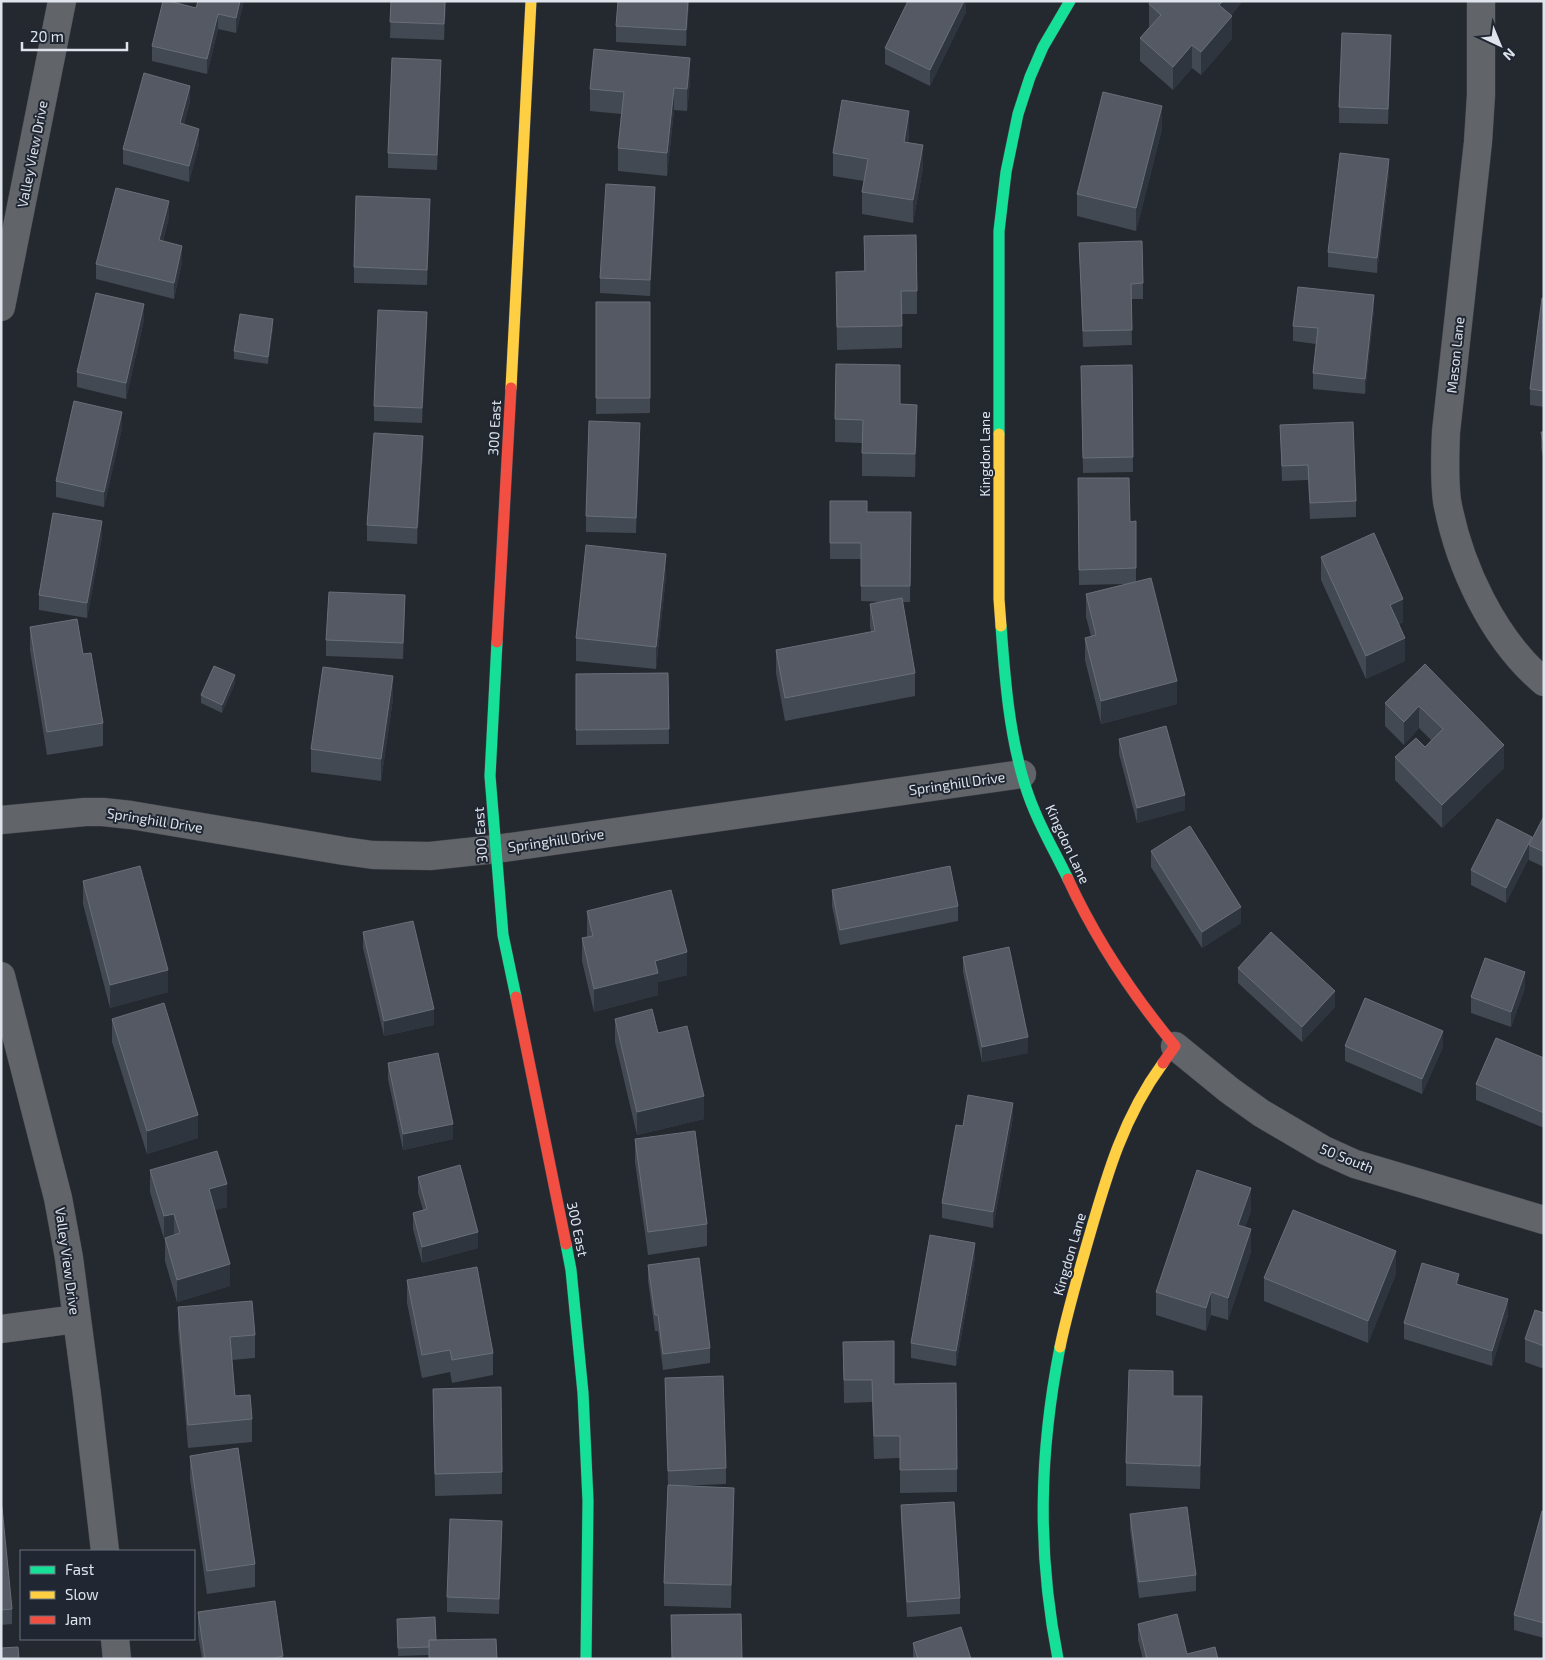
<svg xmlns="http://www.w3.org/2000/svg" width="1545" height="1660" font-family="'Exo 2',sans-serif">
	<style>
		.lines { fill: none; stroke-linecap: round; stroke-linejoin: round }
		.street-casing { stroke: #41444a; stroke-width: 29 }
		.fast-casing { stroke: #41444a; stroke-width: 12 }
		.slow-casing { stroke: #41444a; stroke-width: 12 }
		.jam-casing { stroke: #41444a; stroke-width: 12 }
		.street { stroke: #61656a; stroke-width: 28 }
		.fast { stroke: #16e098; stroke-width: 11 }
		.slow { stroke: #ffcf43; stroke-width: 11 }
		.jam { stroke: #f24e42; stroke-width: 11 }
		.wall { fill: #434953 }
		.shaded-wall { fill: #2f353e }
		.building { fill: #545964; stroke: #696f79 }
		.labels { text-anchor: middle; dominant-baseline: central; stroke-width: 4; stroke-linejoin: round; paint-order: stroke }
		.street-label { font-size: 14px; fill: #dfe4ec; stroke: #202733 }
	</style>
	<rect width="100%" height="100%" fill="#24282f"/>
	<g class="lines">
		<defs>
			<path id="street" d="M1481 1V95L1478 142 1446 432C1445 455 1444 478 1447 501 1459 566 1493 639 1544 682
				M1 307 62 1
				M1 820 85 812H103L131 815 344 851 373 855 430 856 496 849 1022 774
				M1 976 58 1198 69 1258 87 1395 105 1551
				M1175 1046 1229 1090 1261 1113 1324 1150 1355 1164 1544 1220
				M1 1329 76 1319
				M115 1639 117 1659"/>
			<path id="fast" d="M999 434V231L1006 172 1018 114 1030 77 1043 47 1070 1
				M1001 626C1005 679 1009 734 1025 785 1035 818 1053 848 1068 879
				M497 642 490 776 503 935 516 997
				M566 1244 571 1270 583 1393 588 1501 586 1659
				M1058 1659C1037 1552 1039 1454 1060 1347"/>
			<path id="slow" d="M511 388 531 1
				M999 434V599L1001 626
				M1060 1347C1067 1313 1077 1279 1087 1244 1106 1178 1122 1119 1163 1063"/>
			<path id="jam" d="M497 642 511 388
				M1068 879C1096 940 1132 994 1175 1046L1163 1063
				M516 997 566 1244"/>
		</defs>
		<use href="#street" class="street-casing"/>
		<use href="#fast" class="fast-casing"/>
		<use href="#slow" class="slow-casing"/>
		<use href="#jam" class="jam-casing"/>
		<use href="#street" class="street"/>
		<use href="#fast" class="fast"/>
		<use href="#slow" class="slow"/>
		<use href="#jam" class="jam"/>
	</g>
	<path class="wall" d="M198 1H244L236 33 218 29 207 74 152 61V46L196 8Z
		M391 1H446L444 40 390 38Z
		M689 1 686 46 616 42V26Z
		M966 1V12L930 86 885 64V48Z
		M1241 1V3L1231 15 1232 39 1201 75 1192 68 1173 90 1140 61V38L1149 27V4Z
		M1391 51 1388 124 1339 123V107Z
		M441 76 437 170 388 168V153Z
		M690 81 687 111 674 110 667 176 618 171V148L621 114 590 111V89Z
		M190 101 184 124 199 144 189 182 123 164V149Z
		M1162 129 1136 231 1077 216V194Z
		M909 134 908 142 923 168 913 223 862 214V192L864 181 833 176V153Z
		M1389 174 1377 273 1328 267V252Z
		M655 203 650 296 600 293V278Z
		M430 214 427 285 354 283V267Z
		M169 217 163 241 182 262 174 299 96 279V264Z
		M864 236 917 291V314H902V348L837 350 836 294 864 271Z
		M1079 243 1143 283V299H1131L1132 345 1083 347Z
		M1544 298V407L1530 405V389Z
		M596 302H650V413L596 414Z
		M1374 310 1365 394 1313 389V373L1316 344 1293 341V326Z
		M144 320 126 399 77 387V372Z
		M273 327 268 364 234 359V351Z
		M427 327 422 423 374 421V406Z
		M1132 365 1133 472 1083 473 1081 366Z
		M900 404 917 428 915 477 862 476V443L835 442V419Z
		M1280 425 1356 501V517L1310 519 1308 480 1282 481Z
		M122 428 104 507 56 497V481Z
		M1541 432H1544V462L1541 448Z
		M640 438 636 533 586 532V516Z
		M423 452 417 544 367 541V525Z
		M1078 478 1130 522 1136 568V582L1177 704 1101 724 1085 660V638L1091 636 1086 617V594L1126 584 1079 585Z
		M830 501 867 512H911L910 602H902L915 673V696L785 721 776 673V650L871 632 870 627V604L883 602 861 601V559H830Z
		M102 537 87 618 39 610V595Z
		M1321 557 1403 622 1399 624 1405 661 1366 679 1321 580Z
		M666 576 656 669 576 661V638Z
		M405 610 403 659 326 656V640Z
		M30 627 83 654 103 723V746L47 755 30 650Z
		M1425 664 1504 768 1442 828 1395 780V757L1425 747 1431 740 1419 728 1404 745 1385 726V703Z
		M668 673 669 744 576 745V674Z
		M235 683 222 713 201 703V695Z
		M393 699 381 781 311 772V749Z
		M1119 739 1185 810 1137 823 1119 754Z
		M1544 816V867L1529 860V858L1506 903 1471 885V870L1532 839Z
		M1151 851 1241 923 1202 948 1151 867Z
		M83 881 168 992 110 1008 83 904Z
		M832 890 958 906V921L840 945 832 906Z
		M587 911 687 975 658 982V995L594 1012 582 961V938L587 937Z
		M363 932 434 1025 384 1036 363 948Z
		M963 957 1028 1053 982 1062 963 972Z
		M1238 968 1335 1007 1302 1042 1238 983Z
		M1525 988 1511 1027 1471 1013V997Z
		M112 1019 198 1138 147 1154 112 1042Z
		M615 1019 658 1033 704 1119 637 1135 615 1042Z
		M1345 1046 1443 1047 1422 1094 1345 1061Z
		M1544 1058V1128L1476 1100V1084Z
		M388 1063 453 1139 403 1150 388 1079Z
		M1013 1118 993 1228 942 1218V1203L963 1126Z
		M635 1139 707 1224V1246L648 1255 635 1162Z
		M150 1170 227 1207 215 1210 230 1286 177 1302 165 1261V1239H164L150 1192Z
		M418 1177 478 1248 422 1263 413 1229V1213L423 1210 418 1193Z
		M1251 1211 1245 1227 1251 1252 1228 1320 1211 1315 1206 1331 1156 1315V1292Z
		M975 1258 956 1366 911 1358V1343Z
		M648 1265 710 1348V1363L663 1370 658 1331H655L648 1281Z
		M1396 1274 1368 1343 1264 1301V1278Z
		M407 1280 493 1353V1375L452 1383 450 1372 422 1378 407 1303Z
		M1459 1285 1508 1315 1492 1366 1404 1339V1323Z
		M178 1307 255 1335V1358L232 1360 235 1396 252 1419V1442L188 1448 178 1330Z
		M1544 1313V1369L1525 1362V1339Z
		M843 1342 894 1384 957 1469V1492L900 1493V1458L874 1459 872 1402 844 1403Z
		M665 1378 726 1468V1484L677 1486 734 1511 731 1608 664 1606V1583L668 1485Z
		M433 1389 502 1472V1494L435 1496Z
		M1202 1419 1200 1489 1126 1486V1463Z
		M190 1456 255 1564V1587L207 1594 190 1479Z
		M901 1505 960 1598V1614L907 1617 901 1521Z
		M1 1507 12 1609V1624L1 1625Z
		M1544 1511V1638L1514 1630V1615Z
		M1130 1514 1196 1575V1591L1139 1598 1130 1529Z
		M502 1537 499 1614 447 1612V1597Z
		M198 1612 283 1656V1659H202L198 1635Z
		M397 1619 436 1640 429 1655 398 1656Z
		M1138 1624 1187 1654 1218 1659H1143L1138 1640Z
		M913 1643 971 1659H913Z"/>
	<path class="shaded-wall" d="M240 1H244L236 33V18Z
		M445 1H446L444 40V24Z
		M688 1H689L686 46V30Z
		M964 1H966V12L930 86V70Z
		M1223 1H1241V3L1219 28V5Z
		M218 14V29L207 74V59Z
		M1232 16V39L1201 75V52Z
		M1391 35V51L1388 124V109Z
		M1192 45V68L1173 90V67Z
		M690 58V81L687 111V89Z
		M441 60V76L437 170V155Z
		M190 86V101L180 139V123Z
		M674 88V110L667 176V153Z
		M1162 106V129L1136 231V208Z
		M909 111V134L904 165V142Z
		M199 129V144L189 182V166Z
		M923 145V168L913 223V200Z
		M1389 159V174L1377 273V258Z
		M655 187V203L650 296V280Z
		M430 199V214L427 285V270Z
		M169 201V217L159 256V240Z
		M182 246V262L174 299V283Z
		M1374 295V310L1365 394V379Z
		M144 304V320L126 399V383Z
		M427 312V327L422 423V408Z
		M273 319V327L268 364V357Z
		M917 405V428L915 477V454Z
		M122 412V428L104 507V492Z
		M640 423V438L636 533V518Z
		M423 436V452L417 544V528Z
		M102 521V537L87 618V603Z
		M666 554V576L656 669V647Z
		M405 595V610L403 659V643Z
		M1403 599V622L1390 628V605Z
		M1405 638V661L1366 679V656Z
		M235 675V683L222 713V705Z
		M393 676V699L381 781V759Z
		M1177 681V704L1101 724V701Z
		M1419 706V728L1404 745V722Z
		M1504 745V768L1442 828V805Z
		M1185 795V810L1137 823V808Z
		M1532 837V846L1529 845V858L1506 903V888Z
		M1241 907V923L1202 948V932Z
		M687 952V975L658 982V995L594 1012V989L655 961Z
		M168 970V992L110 1008V985Z
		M1525 972V988L1511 1027V1012Z
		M1335 991V1007L1302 1042V1027Z
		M434 1009V1025L384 1036V1021Z
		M1443 1031V1047L1422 1094V1079Z
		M1028 1037V1053L982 1062V1047Z
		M704 1096V1119L637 1135V1112Z
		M1013 1103V1118L993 1228V1212Z
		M198 1115V1138L147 1154V1131Z
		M453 1124V1139L403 1150V1134Z
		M227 1184V1207L209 1212V1189Z
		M1251 1188V1211L1238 1248V1225Z
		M174 1214V1236L164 1239V1216Z
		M1251 1229V1252L1228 1320V1298Z
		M478 1232V1248L422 1263V1247Z
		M975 1243V1258L956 1366V1351Z
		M1396 1251V1274L1368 1343V1321Z
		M230 1264V1286L177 1302V1280Z
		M1459 1274V1290L1456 1284Z
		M1211 1292V1315L1206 1331V1308Z
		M1508 1299V1315L1492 1366V1351Z
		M1202 1396V1419L1200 1489V1466Z
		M734 1488V1511L731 1608V1585Z
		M502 1521V1537L499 1614V1599Z"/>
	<path class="building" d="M163 1H169L196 8 198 1H240L236 18 218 14 207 59 152 46Z
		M391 1H445L444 24 390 22Z
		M618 1H688L686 30 616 26Z
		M908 1H964L930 70 885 48Z
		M1151 1H1223L1219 5 1232 16 1201 52 1192 45 1173 67 1140 38 1161 15 1149 4Z
		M1342 33 1391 35 1388 109 1339 107Z
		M594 49 690 58 687 89 674 88 667 153 618 148 624 92 590 89Z
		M392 58 441 60 437 155 388 153Z
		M144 73 190 86 180 123 199 129 189 166 123 149Z
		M1103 92 1162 106 1136 208 1077 194Z
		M842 100 909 111 904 142 923 145 913 200 862 192 868 159 833 153Z
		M1340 153 1389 159 1377 258 1328 252Z
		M606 184 655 187 650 280 600 278Z
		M116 188 169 201 159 240 182 246 174 283 96 264Z
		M356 196 430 199 427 270 354 267Z
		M916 235 917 291H901L902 326 837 327 836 272 865 271 864 236Z
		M1142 241 1143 283 1131 284 1132 330 1083 331 1079 243Z
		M1298 287 1374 295 1365 379 1313 373 1318 328 1293 326Z
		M96 293 144 304 126 383 77 372Z
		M1542 298H1544V391L1530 389Z
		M596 302H650V398H596Z
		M378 310 427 312 422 408 374 406Z
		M240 314 273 319 268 357 234 351Z
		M836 364 900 365V404L917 405 915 454 862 453 863 420 835 419Z
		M1132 365 1133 457 1083 458 1081 366Z
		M74 401 122 412 104 492 56 481Z
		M589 421 640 423 636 518 586 516Z
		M1353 422 1356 501 1310 503 1308 465 1282 466 1280 425Z
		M1541 432H1544V446Z
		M374 433 423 436 417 528 367 525Z
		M1078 478H1129L1130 522 1136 521V568L1079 570Z
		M830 501H867V512H911L910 586H861V543H830Z
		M53 513 102 521 87 603 39 595Z
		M1374 533 1403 599 1390 605 1405 638 1366 656 1321 557Z
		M586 545 666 554 656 647 576 638Z
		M1151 578 1177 681 1101 701 1085 638 1096 635 1086 594Z
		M329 592 405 595 403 643 326 640Z
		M902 598 915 673 785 698 776 650 875 631 870 604Z
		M77 619 83 654 91 653 103 723 47 732 30 627Z
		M1425 664 1504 745 1442 805 1395 757 1416 738 1425 747 1443 729 1419 706 1404 722 1385 703Z
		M214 666 235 675 222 705 201 695Z
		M323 667 393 676 381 759 311 749Z
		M668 673 669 729 576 730V674Z
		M1166 726 1185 795 1137 808 1119 739Z
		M1544 816V852L1529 845Z
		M1497 819 1532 837 1506 888 1471 870Z
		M1190 826 1241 907 1202 932 1151 851Z
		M140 866 168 970 110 985 83 881Z
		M950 866 958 906 840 930 832 890Z
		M671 890 687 952 655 961 658 973 594 989 582 938 593 936 587 911Z
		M413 921 434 1009 384 1021 363 932Z
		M1271 932 1335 991 1302 1027 1238 968Z
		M1009 947 1028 1037 982 1047 963 957Z
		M1485 958 1525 972 1511 1012 1471 997Z
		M1365 998 1443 1031 1422 1079 1345 1046Z
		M164 1003 198 1115 147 1131 112 1019Z
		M652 1009 658 1033 687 1026 704 1096 637 1112 615 1019Z
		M1496 1038 1544 1058V1113L1476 1084Z
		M438 1053 453 1124 403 1134 388 1063Z
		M968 1095 1013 1103 993 1212 942 1203 956 1125 963 1126Z
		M695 1131 707 1224 648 1232 635 1139Z
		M217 1151 227 1184 209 1189 230 1264 177 1280 165 1238 180 1233 174 1214 164 1216 150 1170Z
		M460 1165 478 1232 422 1247 413 1213 427 1209 418 1177Z
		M1197 1170 1251 1188 1238 1225 1251 1229 1228 1298 1211 1292 1206 1308 1156 1292Z
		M1293 1210 1396 1251 1368 1321 1264 1278Z
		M930 1235 975 1243 956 1351 911 1343Z
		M699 1258 710 1348 663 1354 658 1315H655L648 1265Z
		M1422 1263 1459 1274 1456 1284 1508 1299 1492 1351 1404 1323Z
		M477 1267 493 1353 452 1360 450 1350 422 1355 407 1280Z
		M252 1301 255 1335 230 1337 235 1396 250 1395 252 1419 188 1425 178 1307Z
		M1535 1310 1544 1313V1346L1525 1339Z
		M894 1341V1384L956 1383 957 1469 900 1470V1436H874L872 1380H844L843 1342Z
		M1129 1370 1173 1371V1396H1202L1200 1466 1126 1463Z
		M723 1376 726 1468 668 1471 665 1378Z
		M501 1387 502 1472 435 1474 433 1389Z
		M238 1448 255 1564 207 1571 190 1456Z
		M668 1485 734 1488 731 1585 664 1583Z
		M954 1502 960 1598 907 1602 901 1505Z
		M1 1507H2L12 1609 1 1610Z
		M1187 1507 1196 1575 1139 1582 1130 1514Z
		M1542 1511H1544V1623L1514 1615Z
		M450 1519 502 1521 499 1599 447 1597Z
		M275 1601 283 1656 275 1658V1659H205L198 1612Z
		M741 1614 742 1659H672L671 1615Z
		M1177 1614 1187 1654 1215 1647 1218 1659H1147L1138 1624Z
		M435 1617 436 1640H429V1647L398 1648 397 1619Z
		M961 1627 971 1659H918L913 1643Z
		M496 1639 497 1659H429V1640Z
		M18 1647 19 1659H1V1648Z"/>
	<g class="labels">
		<g class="street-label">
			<text transform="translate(32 154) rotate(-79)">Valley View Drive</text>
			<text transform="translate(1455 355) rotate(-84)">Mason Lane</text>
			<text transform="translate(494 428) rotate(-87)">300 East</text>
			<text transform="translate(984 454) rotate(-90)">Kingdon Lane</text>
			<text transform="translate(957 783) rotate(-8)">Springhill Drive</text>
			<text transform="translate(155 820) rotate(9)">Springhill Drive</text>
			<text transform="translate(480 835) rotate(-94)">300 East</text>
			<text transform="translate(556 840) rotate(-8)">Springhill Drive</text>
			<text transform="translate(1068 844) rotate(65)">Kingdon Lane</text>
			<text transform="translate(1347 1158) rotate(22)">50 South</text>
			<text transform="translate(578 1229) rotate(78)">300 East</text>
			<text transform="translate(1069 1254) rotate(-74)">Kingdon Lane</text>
			<text transform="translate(68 1261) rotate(82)">Valley View Drive</text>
		</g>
	</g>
	<rect width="1545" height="1660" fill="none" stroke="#dfe4ec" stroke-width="5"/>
	<rect x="20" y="1550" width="175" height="90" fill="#202733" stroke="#6c737d"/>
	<rect x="30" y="1566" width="25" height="8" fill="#16e098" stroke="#6c737d"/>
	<text x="65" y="1575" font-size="15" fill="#dfe4ec">Fast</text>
	<rect x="30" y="1591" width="25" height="8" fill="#ffcf43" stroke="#6c737d"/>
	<text x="65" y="1600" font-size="15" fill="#dfe4ec">Slow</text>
	<rect x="30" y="1616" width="25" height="8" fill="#f24e42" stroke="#6c737d"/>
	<text x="65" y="1625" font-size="15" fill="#dfe4ec">Jam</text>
	<g transform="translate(1500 45) rotate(136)" stroke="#202733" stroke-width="4" paint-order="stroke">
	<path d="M0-4L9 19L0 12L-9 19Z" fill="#dfe4ec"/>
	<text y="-8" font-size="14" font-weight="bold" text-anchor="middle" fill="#dfe4ec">N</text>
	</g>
	<path d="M22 42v8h105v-8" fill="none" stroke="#dfe4ec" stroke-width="2.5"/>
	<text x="30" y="42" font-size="15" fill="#dfe4ec" stroke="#202733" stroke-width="4" paint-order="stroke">20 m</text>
</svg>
